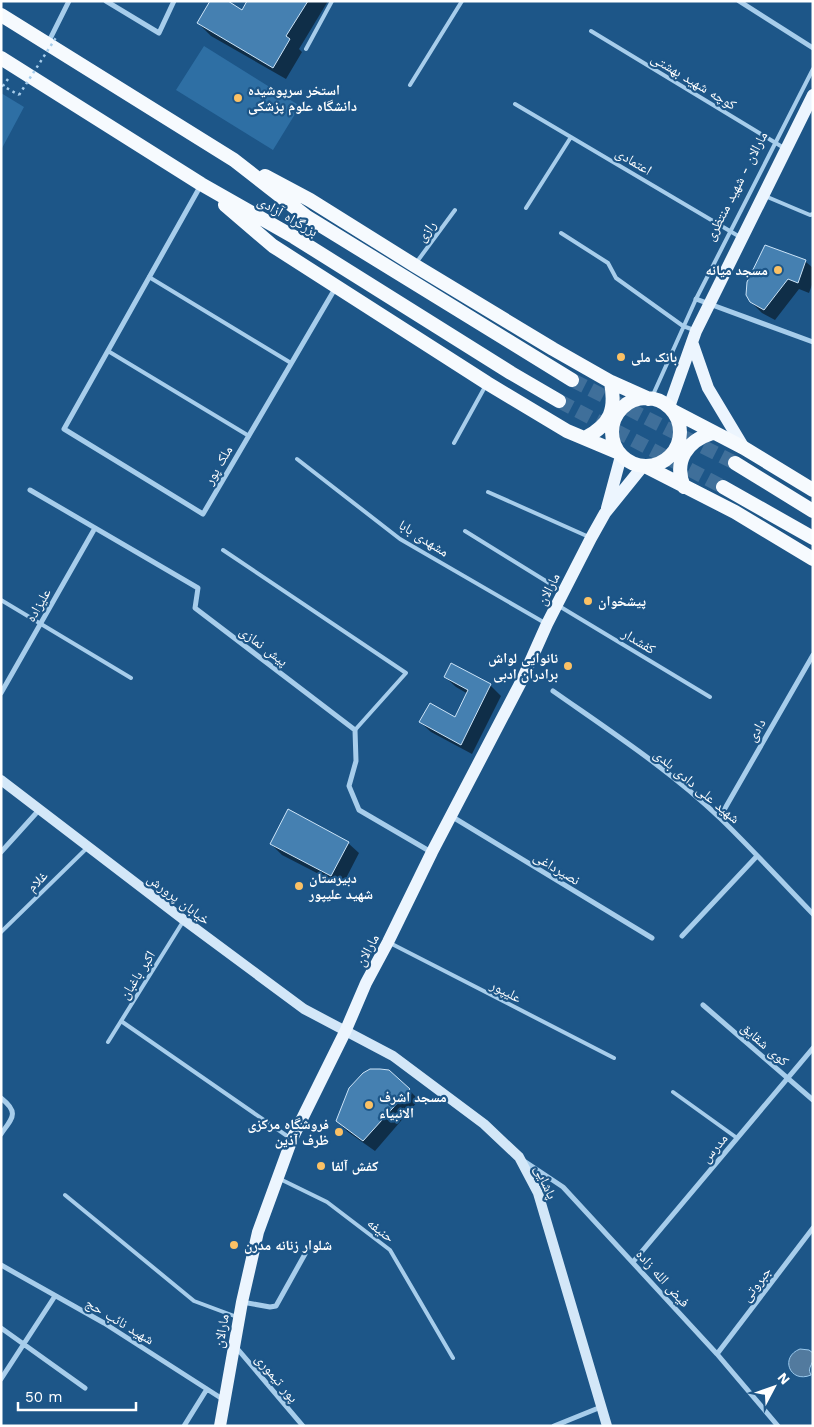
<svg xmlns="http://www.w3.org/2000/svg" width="814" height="1427" font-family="'Work Sans','Noto Naskh Arabic',sans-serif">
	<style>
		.green { fill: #2e6fa4 }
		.water { fill: #527a9e; stroke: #9ac9ed }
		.shadow { fill: #0007 }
		.building { fill: #4580b1; stroke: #cce4f8 }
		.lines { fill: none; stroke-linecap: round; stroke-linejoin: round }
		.trunk-tunnel { stroke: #3f6f9a; stroke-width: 14; stroke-dasharray: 14 7; stroke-linecap: butt }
		.path { stroke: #a7cdeb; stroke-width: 2.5; stroke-dasharray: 2.5 4; stroke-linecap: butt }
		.service { stroke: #a7cdeb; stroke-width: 4 }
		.minor { stroke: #a7cdeb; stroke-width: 5 }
		.secondary { stroke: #d3e7f8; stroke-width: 10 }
		.primary { stroke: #ecf5fe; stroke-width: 12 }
		.trunk { stroke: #f6fafe; stroke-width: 14 }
		.path-bridge { stroke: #a7cdeb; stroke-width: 2.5; stroke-dasharray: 2.5 4; stroke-linecap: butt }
		.poi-dot { fill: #fbc165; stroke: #1d5688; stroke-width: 2 }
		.labels { text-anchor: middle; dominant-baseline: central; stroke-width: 4.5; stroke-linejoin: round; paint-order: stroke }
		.street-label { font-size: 14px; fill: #fff; stroke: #1d5688 }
		.poi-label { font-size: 14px; font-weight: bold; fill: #fff; stroke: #1d5688; text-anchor: start }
	</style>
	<rect width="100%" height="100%" fill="#1d5688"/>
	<path class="green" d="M204 46 300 106 273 150 176 90Z
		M1 93 24 107 1 150Z"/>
	<path class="water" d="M800 1349 809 1350 813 1353C813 1356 814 1360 812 1363 810 1368 808 1369 811 1375 790 1384 779 1357 800 1349Z"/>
	<path class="shadow" d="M249 1H328L299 49 302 52 286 79 211 36 198 23 242 12Z
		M766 247 806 262 813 268V282L809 293 799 289 775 320 762 313 751 302Z
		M445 677 490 685 501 696 472 754 431 732 420 722 456 718 468 694 456 687Z
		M348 843 359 853 342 886 282 855 271 844Z
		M409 1090 419 1100 375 1151 348 1132 337 1121Z"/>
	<path class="building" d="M210 1H228L242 10 247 1H308L286 36 290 39 273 68 197 23Z
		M765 245 806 260 798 283 788 279 764 310 750 302 746 295 747 282Z
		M451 663 491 684 461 745 419 722 430 703 455 717 468 690 444 677Z
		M288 809 349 842 331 876 270 844Z
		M370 1069H380L389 1070 410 1089 363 1141 336 1121 349 1088 363 1073Z"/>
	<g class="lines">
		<path class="trunk-tunnel" d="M572 380 735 463
			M559 401 723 487"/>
		<path class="path" d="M8 79 3 86 19 95"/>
		<path class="service" d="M591 31 784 148
			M306 49 332 1
			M410 85 462 1
			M515 104 740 237
			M765 196 810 215 813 214
			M526 208 571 137
			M561 233 608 263 616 278 683 326 694 330
			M416 263 455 210
			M149 277 291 363
			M108 351 249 436
			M652 397 696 299 813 69
			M454 443 486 385
			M297 459 400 539 545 623
			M488 492 589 537
			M465 531 562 591
			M223 550 406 673 355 730
			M1 600 131 678
			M559 606 710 697
			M1 932 88 847
			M390 943 614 1058
			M121 1021 290 1138
			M108 1042 184 920
			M673 1092 737 1138
			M280 1179 327 1202 390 1250 453 1358
			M65 1195 194 1301 237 1317"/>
		<path class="minor" d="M106 1 159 33 174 1
			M739 1 813 48
			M48 43 69 1
			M201 185 64 429 203 514 336 287
			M696 299 813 342
			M30 490 198 588 195 608 355 730 356 761 349 786 359 810 431 852
			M553 691C610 731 670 770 720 818 752 849 782 882 813 914
			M1 693 95 528
			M451 816 652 938
			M720 817 813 655
			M1 852 39 810
			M682 936 757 856
			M703 1005 813 1100
			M1 1098C20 1113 12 1118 1 1134
			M524 1161 563 1187 717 1354 778 1426
			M633 1262 813 1048
			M1 1265 104 1323 224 1400
			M242 1302 270 1307 276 1306 305 1254
			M1 1328 85 1388
			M235 1346 303 1426
			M717 1354 813 1228
			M1 1379 55 1296
			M184 1426 207 1389
			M554 1426 601 1407"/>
		<path class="secondary" d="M1 780 184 920 304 1009 393 1056 484 1124 519 1157 538 1193 607 1426"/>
		<path class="primary" d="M692 342 708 388 744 448
			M669 407 696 331 813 95
			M607 508 621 456
			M220 1426 242 1302 258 1232 292 1139 345 1032 366 983 388 942 432 852 522 680 547 624 591 538 605 513 643 466"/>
		<path class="trunk" d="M1 15 234 160 307 217 572 380
			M1 58 201 184 294 237 511 373 559 401
			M265 176 310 200 414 265 553 349 611 382 649 399
			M225 205 273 246 487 383 567 431 617 452
			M612 432a34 34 0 1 1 68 0a34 34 0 1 1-68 0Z
			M673 411 744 448 813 490
			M585 438C611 424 616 410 611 382
			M735 463 813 511
			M645 466 735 512 813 559
			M684 487C673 461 687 441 712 433
			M723 487 813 538"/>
		<path class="path-bridge" d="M19 95 57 36"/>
	</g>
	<g class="poi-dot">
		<circle cx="238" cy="98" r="5"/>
		<circle cx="778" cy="270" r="5"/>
		<circle cx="621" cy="357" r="5"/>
		<circle cx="588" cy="601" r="5"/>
		<circle cx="568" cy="666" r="5"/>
		<circle cx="299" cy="886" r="5"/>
		<circle cx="369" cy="1105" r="5"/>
		<circle cx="339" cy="1132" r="5"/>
		<circle cx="321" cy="1166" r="5"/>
		<circle cx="234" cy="1245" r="5"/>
	</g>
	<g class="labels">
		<g class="street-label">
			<text transform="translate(694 81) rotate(31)">کوچه شهید بهشتی</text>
			<text transform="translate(634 161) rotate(31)">اعتمادی</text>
			<text transform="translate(736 186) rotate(-63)">مارالان - شهید منتظری</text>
			<text transform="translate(288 216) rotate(30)">بزرگراه آزادی</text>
			<text transform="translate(426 231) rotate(-53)">رازی</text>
			<text transform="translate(218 465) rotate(-60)">ملک پور</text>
			<text transform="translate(424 538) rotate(32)">مشهدی بابا</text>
			<text transform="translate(548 589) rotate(-63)">مارالان</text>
			<text transform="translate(38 605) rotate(-60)">علیزاده</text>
			<text transform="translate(639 641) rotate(31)">کفشدار</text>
			<text transform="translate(264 646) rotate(37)">پیش نمازی</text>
			<text transform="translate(756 730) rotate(-60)">دادی</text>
			<text transform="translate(697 786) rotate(40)">شهید علی دادی بلدی</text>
			<text transform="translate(557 868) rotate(31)">نصیرداغی</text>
			<text transform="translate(37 881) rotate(-45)">غلام</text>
			<text transform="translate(179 899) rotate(37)">خیابان پرورش</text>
			<text transform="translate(367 950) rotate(-62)">مارالان</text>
			<text transform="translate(137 975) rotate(-58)">اکبر باغبان</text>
			<text transform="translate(506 991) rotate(27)">علیپور</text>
			<text transform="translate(765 1044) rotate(41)">کوی شقایق</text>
			<text transform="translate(714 1148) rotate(-50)">مدرس</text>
			<text transform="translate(546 1182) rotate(66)">پاشایی</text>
			<text transform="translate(381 1230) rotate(38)">حنیفه</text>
			<text transform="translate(663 1278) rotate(48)">فیض الله زاده</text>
			<text transform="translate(756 1284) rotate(-53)">جبروتی</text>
			<text transform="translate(120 1321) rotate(31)">شهید نائب حج</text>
			<text transform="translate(221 1331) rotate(-80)">مارالان</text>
			<text transform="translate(277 1378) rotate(50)">پور تیموری</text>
		</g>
		<g class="poi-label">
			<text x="248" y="90">استخر سرپوشیده<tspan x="248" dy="16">دانشگاه علوم پزشکی</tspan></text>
			<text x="768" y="270" text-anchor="end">مسجد میانه</text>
			<text x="631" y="357">بانک ملی</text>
			<text x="598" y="601">پیشخوان</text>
			<text x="558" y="658" text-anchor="end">نانوایی لواش<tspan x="558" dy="16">برادران ادبی</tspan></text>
			<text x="309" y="878">دبیرستان<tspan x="309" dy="16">شهید علیپور</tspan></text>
			<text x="379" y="1097">مسجد اشرف<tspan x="379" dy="16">الانبیاء</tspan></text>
			<text x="329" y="1124" text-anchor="end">فروشگاه مرکزی<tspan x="329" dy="16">ظرف آذین</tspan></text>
			<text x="331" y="1166">کفش آلفا</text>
			<text x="244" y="1245">شلوار زنانه مدرن</text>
		</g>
	</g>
	<rect width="814" height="1427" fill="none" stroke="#ffffff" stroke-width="5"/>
	<g transform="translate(774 1387) rotate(49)" stroke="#1d5688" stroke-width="4" paint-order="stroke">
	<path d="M0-4L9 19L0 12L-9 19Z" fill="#ffffff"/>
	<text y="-8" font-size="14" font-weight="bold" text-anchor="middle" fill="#ffffff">N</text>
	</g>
	<path d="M18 1402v8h118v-8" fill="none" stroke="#ffffff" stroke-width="2.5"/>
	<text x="25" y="1402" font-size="15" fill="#ffffff" stroke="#1d5688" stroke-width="4" paint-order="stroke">50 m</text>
</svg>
